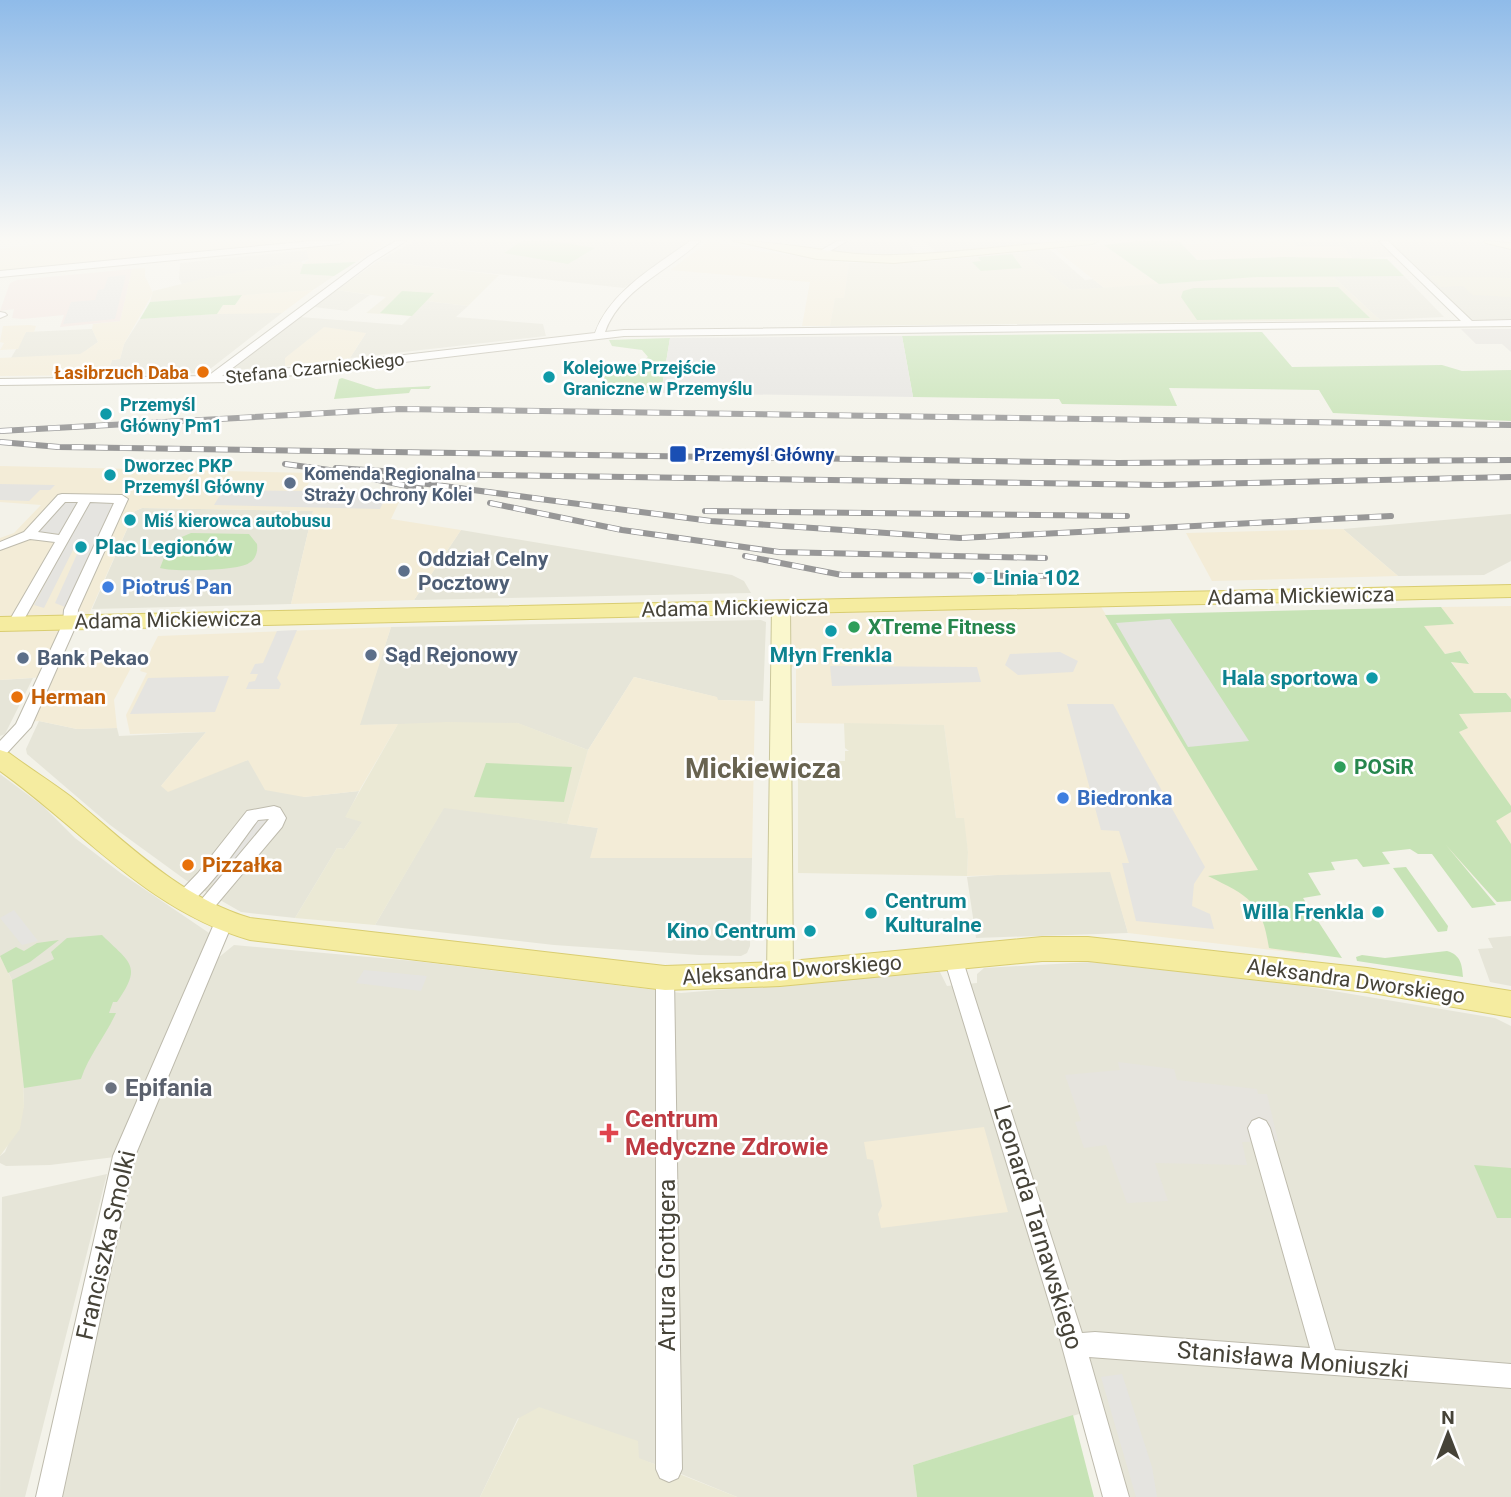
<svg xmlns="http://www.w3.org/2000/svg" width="1511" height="1497" font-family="Roboto,sans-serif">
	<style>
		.residential { fill: #e6e5d8 }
		.commercial { fill: #f3ecd7 }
		.industrial { fill: #e6e4de }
		.education { fill: #ebe9d5 }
		.medical { fill: #f2e4de }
		.green { fill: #c7e3b6 }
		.parking { fill: #e5e4e0 }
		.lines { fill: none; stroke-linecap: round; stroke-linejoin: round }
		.street-casing { stroke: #bebbad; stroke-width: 2 }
		.secondary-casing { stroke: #cbc79b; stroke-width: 2 }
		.primary-casing { stroke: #d9cd71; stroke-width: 2 }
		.street { fill: #fff; fill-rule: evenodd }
		.secondary { fill: #faf7cd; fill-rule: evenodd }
		.primary { fill: #f5eca0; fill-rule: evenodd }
		.rail-casing { stroke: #979797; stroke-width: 6 }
		.rail { stroke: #fff; stroke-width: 4.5; stroke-dasharray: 12; stroke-linecap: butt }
		.food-dot { fill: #e8710a; stroke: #fff; stroke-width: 2.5 }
		.culture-dot { fill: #0f9aa8; stroke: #fff; stroke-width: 2.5 }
		.transit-dot { fill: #1a4fb4; stroke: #fff; stroke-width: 2.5 }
		.service-dot { fill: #5c6f8a; stroke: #fff; stroke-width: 2.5 }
		.shop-dot { fill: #3f7fe0; stroke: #fff; stroke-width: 2.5 }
		.leisure-dot { fill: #2e9e5b; stroke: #fff; stroke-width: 2.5 }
		.worship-dot { fill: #6b7280; stroke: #fff; stroke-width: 2.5 }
		.health-dot { fill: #e0444e; stroke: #fff; stroke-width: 2.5 }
		.labels { text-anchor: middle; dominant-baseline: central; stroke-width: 5; stroke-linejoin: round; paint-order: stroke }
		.far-culture-label { font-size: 18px; font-weight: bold; fill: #0d838f; stroke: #fff; text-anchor: start }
		.far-street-label { font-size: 18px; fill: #464338; stroke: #fff }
		.far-food-label { font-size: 18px; font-weight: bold; fill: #c56008; stroke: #fff; text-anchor: end }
		.far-transit-label { font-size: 18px; font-weight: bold; fill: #164399; stroke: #fff; text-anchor: start }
		.far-service-label { font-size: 18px; font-weight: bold; fill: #4e5e75; stroke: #fff; text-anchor: start }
		.culture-label { font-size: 21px; font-weight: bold; fill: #0d838f; stroke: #fff; text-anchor: start }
		.service-label { font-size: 21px; font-weight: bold; fill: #4e5e75; stroke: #fff; text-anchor: start }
		.shop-label { font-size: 21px; font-weight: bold; fill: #366cbe; stroke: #fff; text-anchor: start }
		.street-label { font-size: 21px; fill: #464338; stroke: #fff }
		.leisure-label { font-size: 21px; font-weight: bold; fill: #27864d; stroke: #fff; text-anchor: start }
		.food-label { font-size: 21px; font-weight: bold; fill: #c56008; stroke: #fff; text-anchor: start }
		.near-worship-label { font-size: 24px; font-weight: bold; fill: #5b616d; stroke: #fff; text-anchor: start }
		.near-health-label { font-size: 24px; font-weight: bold; fill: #be3a42; stroke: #fff; text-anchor: start }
		.near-street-label { font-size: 24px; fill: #464338; stroke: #fff }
		.district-label { font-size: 28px; font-weight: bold; fill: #686350; stroke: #fff }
	</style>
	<rect width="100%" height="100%" fill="#f3f2e9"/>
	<path class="residential" d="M414 241H688L624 288 378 261Z
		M850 241H906L920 258 835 257 827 249Z
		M924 241H1038L1040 243 935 252Z
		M1293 241H1490L1511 246V323H1469L1399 256 1353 259 1343 247H1297Z
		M1046 246 1085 280 1093 279 1104 288 1071 290 1017 249Z
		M307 250 309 259 303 261 182 284 179 279 180 263Z
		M1332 276H1404L1444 317 1380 320Z
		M337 290 370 295 347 311 314 307Z
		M426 301 468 306 456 317 543 324 546 336 350 358 366 333 286 358 285 366 232 370 300 317 402 325Z
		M261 311 282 313 205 373 107 375 112 360 120 359 124 344 140 319Z
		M92 329 98 342 80 355 11 358 26 332Z
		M142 508 313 511 291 604 92 609 135 511Z
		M1511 514V561L1484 575 1398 576 1343 529Z
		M461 530 732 575 744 581 751 593 414 600Z
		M761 620 766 622 763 701 717 700 716 697 634 677 588 750 517 723 359 725 391 627Z
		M33 678 5 734 0 736V680Z
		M39 721 77 729 117 728 119 736 206 732 161 786 248 760 304 797 359 791 346 817 363 821 344 849 337 848 295 918 241 912 187 881 110 825 27 754 26 749Z
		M0 774 43 806 75 838 122 874 215 937 218 958 234 945 414 961 681 993 940 972 947 986 977 983V974L984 968 1091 962 1291 984 1495 1018 1511 1026V1497H1116L1092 1410 913 1465 917 1497H737L669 1469 518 1418 480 1497H48L123 1156 50 1165 6 1166 0 1163V1156L5 1152 24 1106 22 1054 12 980 0 956Z
		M444 807 598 828 591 858H752L750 946 747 953 741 956 699 955 554 945 375 925Z
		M1039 872H1111L1128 933 976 938 967 877Z
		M1511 936V986L1490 982 1478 949 1493 948 1488 938Z
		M107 1174 25 1497H0L2 1197Z"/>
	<path class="commercial" d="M61 241H278L254 247 0 272V249Z
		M364 241 385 243 356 262 303 264 309 259 306 247Z
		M709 241 758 251 849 263 844 298 835 299 830 326H802L810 282 670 270Z
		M1234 241H1293L1298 247H1343L1353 259 1284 257 1198 260 1183 245Z
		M1104 245 1159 284 1104 288 1055 249Z
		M145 268V276L153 293 124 344 120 359 112 360 107 375 0 376V358L80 354 85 351 98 342 92 329 93 324 120 321 132 269Z
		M313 290 282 313 217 314 223 305H235L242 295Z
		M30 325 36 326 34 332H26L18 349 0 350 4 343 0 342 3 326Z
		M324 327 366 333 350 358 285 366V358Z
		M0 466 314 473 305 490 390 491 388 497 401 498 391 519 461 530 414 600 291 604 313 511 142 508 135 511 85 623H70L52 664 134 662 114 700 117 728 77 729 39 721 25 722 45 677 0 680V538L14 533 41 505 0 502Z
		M1343 529 1398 576 1212 581 1186 533Z
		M1097 600 1253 861 1305 954 1128 933 1110 872 967 876 968 852 963 818H956L944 725 796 723V667H781V607Z
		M1511 606V699L1506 693 1474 694 1451 661 1469 663 1460 651 1445 654 1423 625 1453 624 1441 607Z
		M391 627 360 725 398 724 359 791 304 797 265 790 248 760 168 792 161 786 206 732 130 734 126 715 147 673 140 671 158 636Z
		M634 677 717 697 718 700 755 701 752 858H590L598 828 567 824 588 750Z
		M1511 712V901L1497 902 1409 805 1506 801 1459 732 1458 714Z
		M984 1127 1008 1212 881 1228 878 1214 882 1206 873 1160 867 1159 864 1142Z"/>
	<path class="industrial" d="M1461 329H1511V352L1502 344H1476Z
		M1118 1062 1174 1069 1177 1080 1257 1089 1258 1094H1267L1278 1141 1242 1142 1247 1165 1155 1163 1168 1201 1127 1203 1106 1145 1084 1148 1075 1122 1081 1121 1065 1075 1120 1070Z"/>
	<path class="education" d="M1021 252 1071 290 1255 277 1332 276 1380 320 830 326 835 298H844L849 263 933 261Z
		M301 261 303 264 301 274 334 276 313 290 150 302 153 291 206 278Z
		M378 261 499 275 468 306 426 301 412 316 366 313 386 297 337 290Z
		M1429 276 1511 278V297L1473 295 1463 286 1441 287Z
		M448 722 518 723 588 750 567 824 444 808 375 925 295 918 337 848 344 849 362 822 345 817 398 724Z
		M844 723 944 725 956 818H964L968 852 967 876 798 873V771H840L839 761H845V751H849L845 748Z
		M0 956 12 980 22 1054 24 1106 20 1129 0 1156Z
		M539 1407 638 1441 639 1458 737 1497H480L519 1418Z"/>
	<path class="medical" d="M132 269 120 321 60 327 64 315 22 319 12 318 14 309 0 311 10 283 17 280Z"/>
	<path class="green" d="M522 241H553L595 248 568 264 504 253Z
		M1137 241H1179L1197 260 1284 257 1387 259 1404 276 1257 277 1159 284 1104 245Z
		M1012 254 1022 268 981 271 972 262 981 261 978 257Z
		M356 262 334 276 300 274 303 264Z
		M1338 287 1370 318 1197 320 1181 297 1183 291 1194 288Z
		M402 291 434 293 412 316 380 313Z
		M242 295 235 305H223L217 314 140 319 150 302Z
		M1262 332 1292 367 1442 365 1462 371 1511 370V421L1333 413 1319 390 1169 388 1177 406 1062 404 1059 399 913 397 902 336Z
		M670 338 661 393 589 392 591 384H602L605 375H609L610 369 607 366 637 365 648 357 642 350 612 346 609 340Z
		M342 378 376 389 431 386 429 389H411L409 393 334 399 339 379Z
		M191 533 249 534 257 544C258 551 256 559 249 563 238 571 174 572 160 568L170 542Z
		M1441 607 1454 624 1424 626 1445 654 1460 651 1469 664 1451 662 1474 693H1506L1511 699V712L1459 714 1468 728 1459 732 1511 806V812L1496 821 1511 844V901L1497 902 1446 845 1496 905 1472 908 1432 854H1418L1410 849 1382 852 1390 864 1363 867 1357 859 1331 862 1335 870 1308 873 1321 895 1303 898 1342 958 1269 948C1262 901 1248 896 1208 876L1258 870 1105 615Z
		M486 763 572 767 564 802 474 797Z
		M1406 867 1448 926 1447 931 1438 932 1393 868Z
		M102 935C130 963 143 965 117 1002H113L109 1013H116C105 1037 89 1055 81 1079L24 1088 12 980 54 959 51 952 67 938Z
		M59 940 30 962 8 973 0 956 16 947 24 951 37 943Z
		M1447 951C1461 955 1462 965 1463 977L1357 961 1356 957 1362 955 1385 958Z
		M1474 1165 1511 1168V1218H1497Z
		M1073 1415 1094 1497H917L913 1465Z"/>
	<path class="parking" d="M126 275 115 319 63 324 71 302 95 300 98 290 104 289 108 277Z
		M902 336 913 397 661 393 670 338Z
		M0 484 55 485 50 490H40L29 501 0 500Z
		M223 490 304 491 388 492 380 509 214 505Z
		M64 501H80L59 534 37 532Z
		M88 502H115L65 607 55 603 82 543 75 546 44 608 34 605Z
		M1170 619 1249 741 1188 747 1116 623Z
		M297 630 277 678 281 684 279 689H246L249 682 255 681 258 674H250L255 664 263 663 277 631Z
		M1060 652 1078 661 1073 672 1018 675 1005 665 1010 654Z
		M830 666 977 667 981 682 832 686Z
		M229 676 215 712 130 714 148 678Z
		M1067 704H1113L1205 867 1194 884 1192 906 1210 914 1214 929 1136 921 1122 863H1129L1119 831 1101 830Z
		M274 812 223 888 204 878 248 820Z
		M14 910 38 941 22 945 0 918Z
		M364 970 427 976 421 991 356 983Z
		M1122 1374 1152 1467 1157 1497H1136L1101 1377Z"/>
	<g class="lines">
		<defs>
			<path id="street" d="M312 241H343L339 244 0 277V271Z
				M396 241H406L374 261 222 376 595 333C610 291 656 266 690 241H700C669 271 620 289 605 332L624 330 1461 321 1379 241H1388L1472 321 1511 320V326L624 336 235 382 0 385V379L208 376 368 257Z
				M837 241H847L820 257 813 255Z
				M0 312 5 313 7 315 0 318Z
				M62 494 122 495 128 499 78 610 77 623 31 727 6 754 0 755V741L16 724 63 623 64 610 114 503 90 502 22 623 15 627 10 626 8 623 55 542 30 539 0 550V542L24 532 58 495ZM65 502H78L59 535 38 532Z
				M274 806 280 808 286 818 282 827 206 917 200 919 194 917 191 912 269 819 258 820C243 839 206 896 186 905 181 907 181 905 176 904L173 899 198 873 247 811Z
				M223 917 229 919 232 924 135 1156 62 1497H36L113 1156 214 924 217 919Z
				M953 950 960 953 962 958 1082 1333 1095 1332 1310 1348 1248 1128 1252 1121 1259 1118 1266 1121 1270 1128 1335 1350 1511 1364V1388L1089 1357 1129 1497H1103L1057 1328 944 958 946 953Z
				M665 970 672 972 674 978 682 1469 678 1478 669 1482 660 1478 656 1469V978L658 972Z"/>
			<path id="secondary" d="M734 241C788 241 840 257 894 255 962 254 1029 241 1098 241L1092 244 894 263 817 259Z
				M1484 241 1511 243V249L1486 243Z
				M781 601 790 607 793 974 789 981 780 984 771 981 767 974 772 607Z"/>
			<path id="primary" d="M1511 585V597L0 631V617Z
				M0 750 9 753C29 768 50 781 70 796 126 842 179 897 250 918L665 966 780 962 1042 937H1088L1367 968 1511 991V1017L1367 992 1088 961H1042L780 986 665 990 250 940C147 910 85 832 0 771Z"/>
		</defs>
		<use href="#street" class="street-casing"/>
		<use href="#secondary" class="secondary-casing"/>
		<use href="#primary" class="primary-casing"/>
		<use href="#street" class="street"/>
		<use href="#secondary" class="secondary"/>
		<use href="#primary" class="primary"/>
		<defs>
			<path id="rail" d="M0 431 399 409 1511 425
				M0 442 59 447 1118 463 1511 460
				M285 464 344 472
				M336 468 428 474 1161 485 1511 477
				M369 478 421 489
				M413 482 541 499
				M532 498 711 521 960 538 1391 516
				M490 503 622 530 779 552 1045 558
				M705 511 1127 516
				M745 556 842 575 1047 576"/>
		</defs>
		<use href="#rail" class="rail-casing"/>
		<use href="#rail" class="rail"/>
	</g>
	<linearGradient id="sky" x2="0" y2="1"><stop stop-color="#8fbbe9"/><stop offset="0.53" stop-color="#faf9f5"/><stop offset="1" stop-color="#faf9f5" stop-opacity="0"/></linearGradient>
	<rect width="1511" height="451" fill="url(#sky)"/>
	<g class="food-dot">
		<circle cx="203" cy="372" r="7"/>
		<circle cx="17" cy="697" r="7"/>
		<circle cx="188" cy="865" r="7"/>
	</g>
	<g class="culture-dot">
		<circle cx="549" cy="377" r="7"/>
		<circle cx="106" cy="414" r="7"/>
		<circle cx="110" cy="475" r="7"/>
		<circle cx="130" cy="520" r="7"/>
		<circle cx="81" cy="547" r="7"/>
		<circle cx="979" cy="578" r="7"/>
		<circle cx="831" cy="631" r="7"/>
		<circle cx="1372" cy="678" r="7"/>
		<circle cx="1378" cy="912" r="7"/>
		<circle cx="871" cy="913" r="7"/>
		<circle cx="810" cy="931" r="7"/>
	</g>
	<rect class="transit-dot" x="669" y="445" width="18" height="18" rx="3.5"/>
	<g class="service-dot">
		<circle cx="290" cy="483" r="7"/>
		<circle cx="404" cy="571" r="7"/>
		<circle cx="371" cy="655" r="7"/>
		<circle cx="23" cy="658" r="7"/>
	</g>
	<g class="shop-dot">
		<circle cx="108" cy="587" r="7"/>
		<circle cx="1063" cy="798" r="7"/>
	</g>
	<g class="leisure-dot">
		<circle cx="854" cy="627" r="7"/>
		<circle cx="1340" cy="767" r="7"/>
	</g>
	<circle class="worship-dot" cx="111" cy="1088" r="7"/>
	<path class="health-dot" d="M605.5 1122.5h7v7h7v7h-7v7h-7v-7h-7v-7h7z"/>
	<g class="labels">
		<g class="far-culture-label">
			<text x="563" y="367">Kolejowe Przejście<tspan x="563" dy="21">Graniczne w Przemyślu</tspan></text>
			<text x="120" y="404">Przemyśl<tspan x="120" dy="21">Główny Pm1</tspan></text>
			<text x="124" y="465">Dworzec PKP<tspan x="124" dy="21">Przemyśl Główny</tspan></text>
			<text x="144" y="520">Miś kierowca autobusu</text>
		</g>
		<g class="far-street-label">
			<text transform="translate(315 368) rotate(-6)">Stefana Czarnieckiego</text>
		</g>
		<g class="far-food-label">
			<text x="189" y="372">Łasibrzuch Daba</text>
		</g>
		<g class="far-transit-label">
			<text x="694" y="454">Przemyśl Główny</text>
		</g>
		<g class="far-service-label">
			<text x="304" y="473">Komenda Regionalna<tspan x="304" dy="21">Straży Ochrony Kolei</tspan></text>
		</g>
		<g class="culture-label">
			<text x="95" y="547">Plac Legionów</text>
			<text x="993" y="578">Linia 102</text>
			<text x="831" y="655" text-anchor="middle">Młyn Frenkla</text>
			<text x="1358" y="678" text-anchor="end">Hala sportowa</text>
			<text x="885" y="901">Centrum<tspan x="885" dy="24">Kulturalne</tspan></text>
			<text x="1364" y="912" text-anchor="end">Willa Frenkla</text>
			<text x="796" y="931" text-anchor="end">Kino Centrum</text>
		</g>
		<g class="service-label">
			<text x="418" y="559">Oddział Celny<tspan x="418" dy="24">Pocztowy</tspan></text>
			<text x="385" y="655">Sąd Rejonowy</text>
			<text x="37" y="658">Bank Pekao</text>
		</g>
		<g class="shop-label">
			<text x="122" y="587">Piotruś Pan</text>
			<text x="1077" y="798">Biedronka</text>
		</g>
		<g class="street-label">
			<text transform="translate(1301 596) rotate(-1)">Adama Mickiewicza</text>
			<text transform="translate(735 608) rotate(-1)">Adama Mickiewicza</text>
			<text transform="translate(168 620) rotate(-1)">Adama Mickiewicza</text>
			<text transform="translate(792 970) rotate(-4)">Aleksandra Dworskiego</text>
			<text transform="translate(1356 981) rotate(8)">Aleksandra Dworskiego</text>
		</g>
		<g class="leisure-label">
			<text x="868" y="627">XTreme Fitness</text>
			<text x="1354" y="767">POSiR</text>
		</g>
		<g class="food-label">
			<text x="31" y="697">Herman</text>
			<text x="202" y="865">Pizzałka</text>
		</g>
		<g class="near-worship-label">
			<text x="125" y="1088">Epifania</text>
		</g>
		<g class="near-health-label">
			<text x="625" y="1119">Centrum<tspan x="625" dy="28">Medyczne Zdrowie</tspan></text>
		</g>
		<g class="near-street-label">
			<text transform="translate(1038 1227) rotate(73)">Leonarda Tarnawskiego</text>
			<text transform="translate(106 1245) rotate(-77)">Franciszka Smolki</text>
			<text transform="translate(667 1265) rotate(-90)">Artura Grottgera</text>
			<text transform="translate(1293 1360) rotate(5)">Stanisława Moniuszki</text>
		</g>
		<g class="district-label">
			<text x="763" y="768">Mickiewicza</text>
		</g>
	</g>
	<g transform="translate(1448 1434)" stroke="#ffffff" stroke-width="5" paint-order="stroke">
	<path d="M0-5L12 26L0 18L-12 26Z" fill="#464338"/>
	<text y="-10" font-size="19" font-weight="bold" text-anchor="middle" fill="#464338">N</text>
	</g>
</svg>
